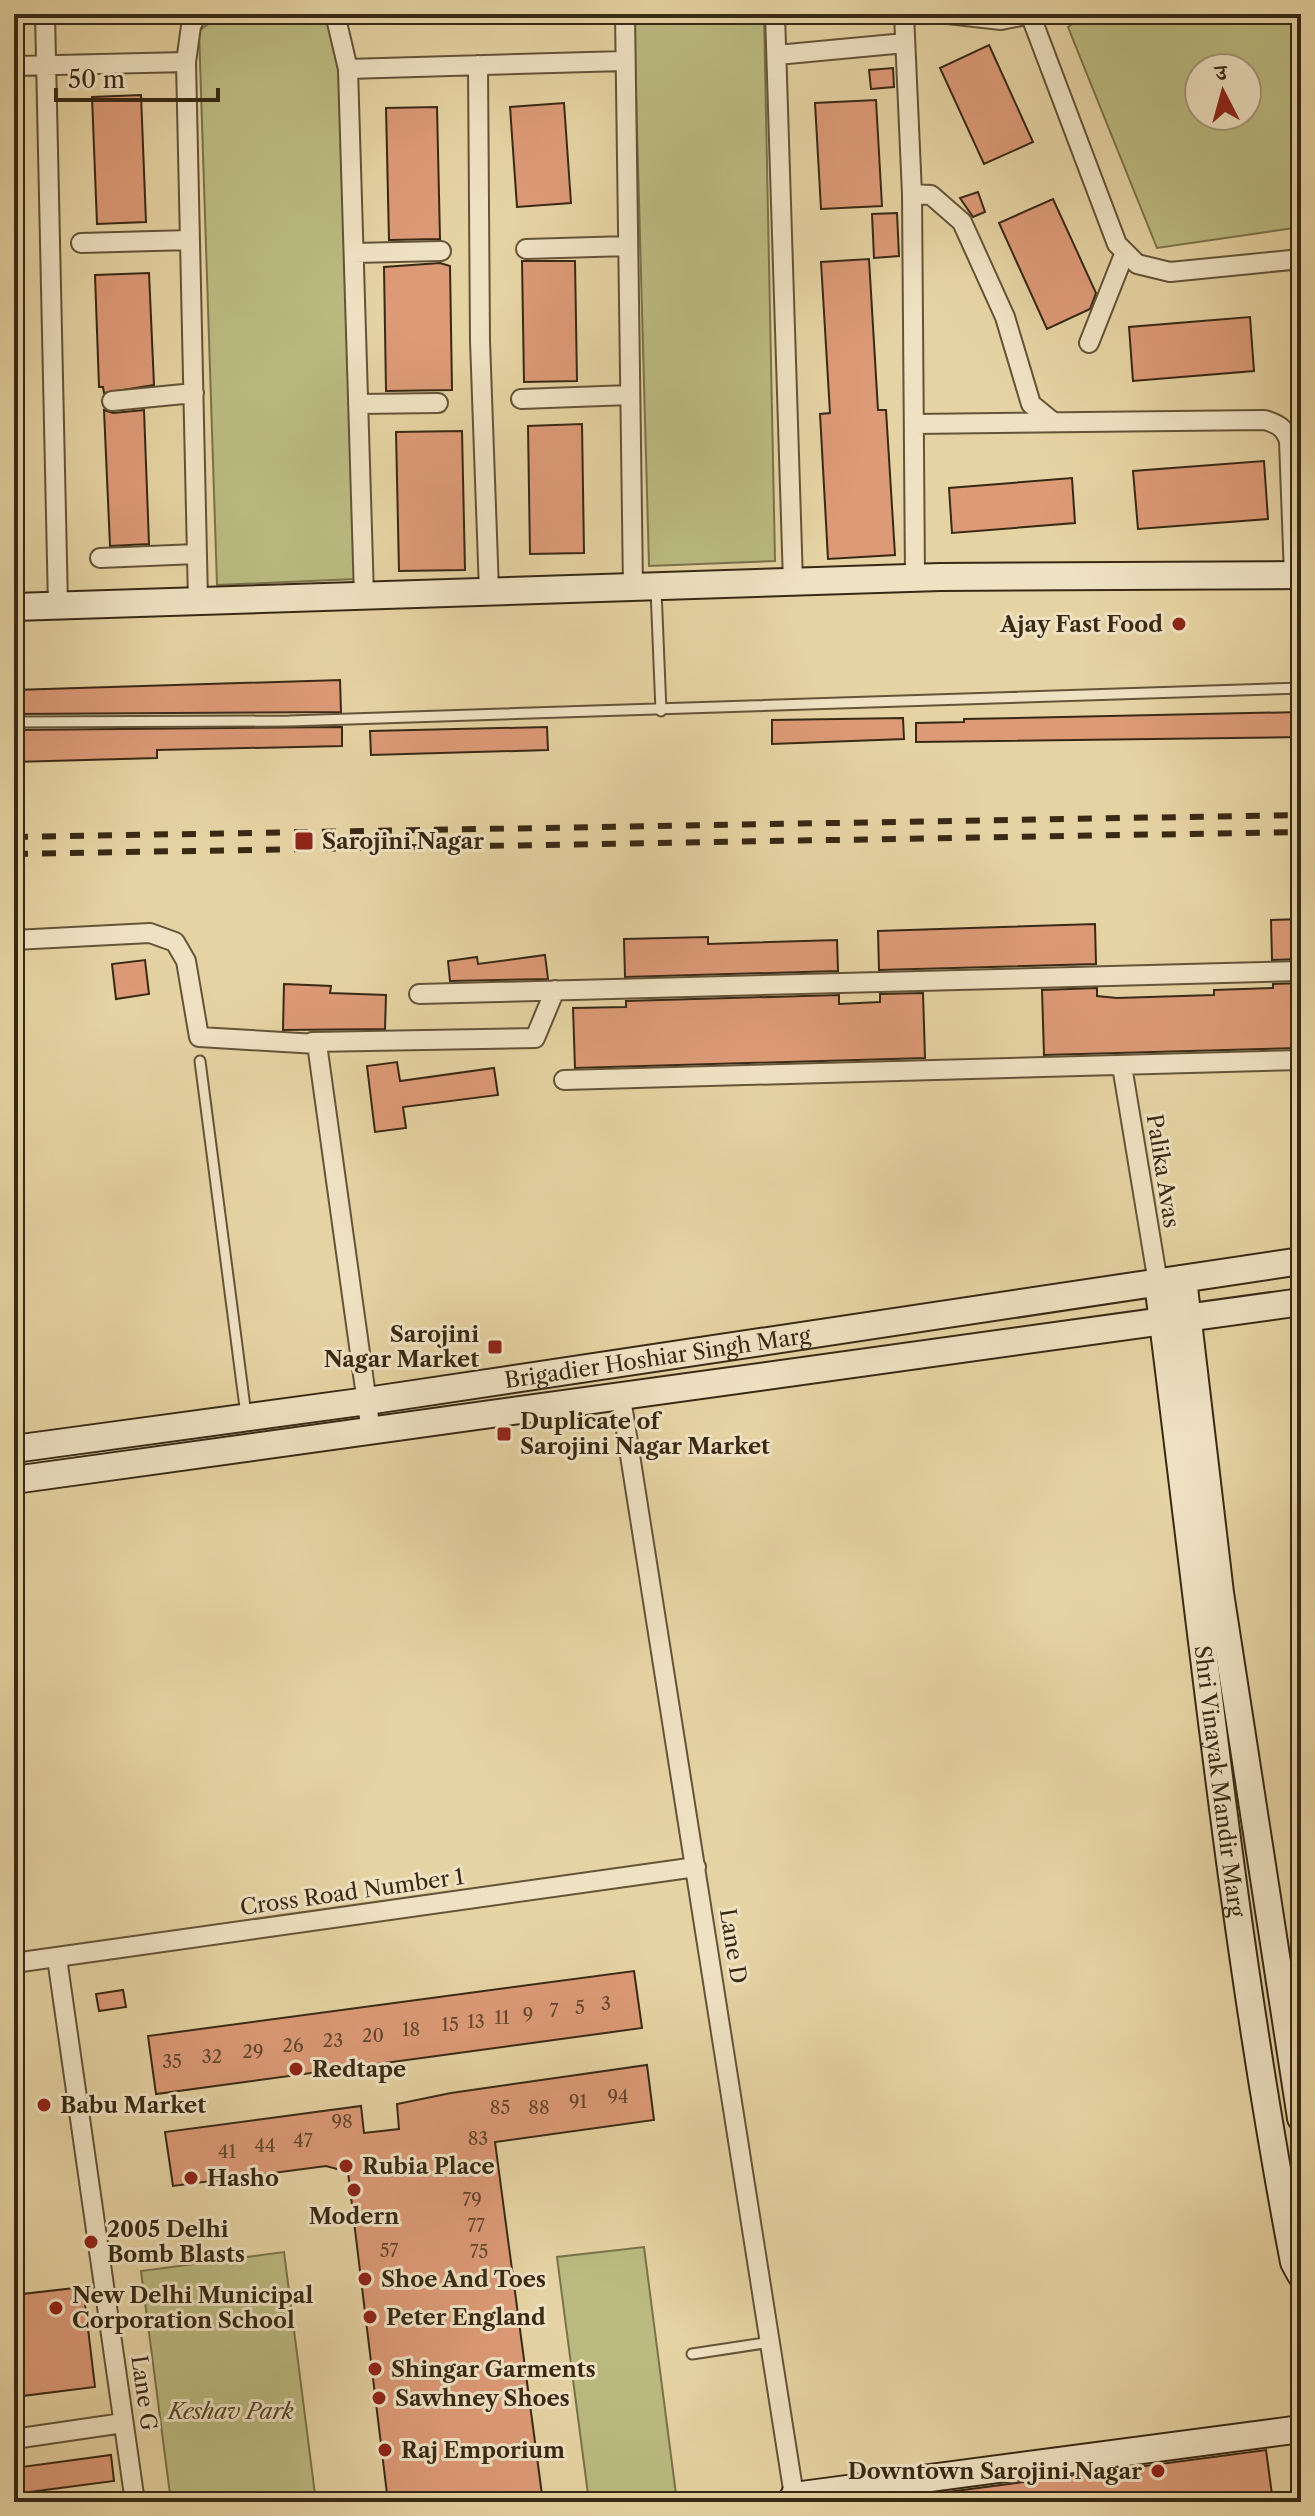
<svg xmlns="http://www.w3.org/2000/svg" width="1315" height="2516" font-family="'Libre Caslon Text','Noto Serif Devanagari',serif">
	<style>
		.green { fill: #bbbb81; stroke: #7a724b; stroke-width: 2; fill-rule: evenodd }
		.building { fill: #dd9a77; stroke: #382915; stroke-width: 2 }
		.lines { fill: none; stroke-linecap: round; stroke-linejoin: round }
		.lane-casing { stroke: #645438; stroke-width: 13 }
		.street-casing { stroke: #645438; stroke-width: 22 }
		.secondary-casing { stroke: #382915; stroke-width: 30 }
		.lane { stroke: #efe2c3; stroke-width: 9 }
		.street { stroke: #efe2c3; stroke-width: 18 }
		.secondary { stroke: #efe2c3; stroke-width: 26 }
		.rail { stroke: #382915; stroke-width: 6; stroke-dasharray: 14 14; stroke-linecap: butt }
		.poi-dot { fill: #8f2418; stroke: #efe2c3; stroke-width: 3 }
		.labels { text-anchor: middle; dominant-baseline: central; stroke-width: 6; stroke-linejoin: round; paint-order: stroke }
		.number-label { font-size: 18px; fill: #61452e }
		.poi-label { font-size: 22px; font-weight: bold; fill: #382915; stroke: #efe2c3; text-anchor: start }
		.street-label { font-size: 22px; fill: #382915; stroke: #efe2c3 }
		.park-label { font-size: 22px; font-style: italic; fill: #52462b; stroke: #efe2c3 }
	</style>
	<rect width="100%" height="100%" fill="#e6d3a3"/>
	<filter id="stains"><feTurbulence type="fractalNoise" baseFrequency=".0025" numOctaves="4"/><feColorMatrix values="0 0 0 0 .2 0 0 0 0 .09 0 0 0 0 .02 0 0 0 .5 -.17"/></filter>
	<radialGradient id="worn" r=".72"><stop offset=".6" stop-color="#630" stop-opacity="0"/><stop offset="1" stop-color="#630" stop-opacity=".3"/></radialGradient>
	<path class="green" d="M221 14H323L337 27 355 579 217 585 199 31Z
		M639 14 764 15 775 561 649 566 634 19Z
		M1087 14H1301V227L1157 248 1068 27ZM1199 68H1247V116H1199Z
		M644 2247 677 2502H589L557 2257Z
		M284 2252 316 2502H171L141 2271Z"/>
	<path class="building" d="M989 45 1033 142 984 164 940 68Z
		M893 68 894 87 871 89 869 70Z
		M141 95 146 222 97 224 92 97Z
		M876 100 882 206 821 209 815 103Z
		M564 103 571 203 517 207 510 107Z
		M437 107 440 239 389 240 386 108Z
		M978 192 985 212 973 217 960 198Z
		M1053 199 1096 293 1090 309 1047 329 999 223Z
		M897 213 899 256 874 258 872 214Z
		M869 259 878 410H886L895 555 828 559 820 414 830 413 821 262Z
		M522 261H575L577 381 524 382Z
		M440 263 450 266 452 390 386 391 384 267Z
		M149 273 154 385 104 393 103 387H99L95 275Z
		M1250 317 1254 371 1133 381 1129 327Z
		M104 410 113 413 144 410 149 544 110 546Z
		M582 424 584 553 530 554 528 426Z
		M462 431 465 570 399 571 396 432Z
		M1264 461 1268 519 1138 529 1133 471Z
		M1072 478 1075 523 952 533 949 488Z
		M340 680 341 712 14 714V690Z
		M1301 712V737L916 742V723L964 722V719Z
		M903 718 904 739 772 744V720Z
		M342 727V746L157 750V758L14 762V730Z
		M547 727 548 750 371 755 370 731Z
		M1301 919V959L1272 960 1271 920Z
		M1095 924 1096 964 879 970 878 931Z
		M708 937V944L837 940 838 971 625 977 624 939Z
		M545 955 548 979 450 981 448 961 477 957 478 964Z
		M145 960 149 994 116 999 112 964Z
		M1301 983V1048L1044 1055 1042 990 1097 988V996L1117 998 1214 995V990L1273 988V984Z
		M284 984 331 986 330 993 386 995 385 1029 283 1030Z
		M923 993 925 1058 575 1068 573 1008 626 1007V1001L839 995V1004L880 1002V994Z
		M397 1062 400 1081 494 1068 498 1095 403 1107 406 1128 375 1132 367 1066Z
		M634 1971 642 2028 156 2094 148 2036Z
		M123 1990 126 2007 99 2011 96 1994Z
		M647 2065 654 2120 495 2142 543 2502H388L348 2172 326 2166 173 2186 165 2132 361 2106 364 2133 399 2129 397 2104 451 2093Z
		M83 2287 95 2387 14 2397V2295Z
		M1266 2450 1273 2502H895V2499Z
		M111 2455 114 2481 14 2494V2468Z"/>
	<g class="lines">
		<defs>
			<path id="lane" d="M656 590 661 711
				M14 722 289 721 1301 688
				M200 1061 246 1415
				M692 2354 771 2342"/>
			<path id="street" d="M45 14 58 606
				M197 14 191 26 186 62 198 601
				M335 14 348 69 364 596
				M625 14 633 587
				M775 14 793 582
				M904 14 912 194 915 578
				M948 14 1001 20 1031 14
				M1030 14 1117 244 1137 264 1170 272 1301 259
				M777 55 905 43
				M478 65 480 341 489 591
				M14 66 186 62
				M348 69 624 61
				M912 194 931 195 962 222 1005 317 1031 404 1053 422
				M81 243 190 240
				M526 249 628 246
				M354 253 441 251
				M1089 343 1125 252
				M521 399 630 395
				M112 401 194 393
				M358 404 438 403
				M915 424 1265 420C1278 424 1285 428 1289 441L1294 575
				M100 558 197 554
				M14 940 150 933 175 942 186 961 199 1037 317 1044 371 1432
				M419 994 1301 971
				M312 1042 535 1038 555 990
				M1122 1066 1158 1283
				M564 1080 1301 1060
				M621 1398 795 2502
				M57 1958 135 2502
				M14 1963 696 1867
				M14 2439 123 2423"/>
			<g id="secondary">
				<path d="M14 607 940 577 1301 575"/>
				<path d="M1183 1279 1220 1593 1301 2118"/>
				<path id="s1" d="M1158 1283C1200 1610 1232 1939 1294 2262L1301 2275"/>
				<path id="s2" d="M14 1449 367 1401 1301 1261"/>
				<path d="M14 1480 1301 1302"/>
				<path d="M794 2496 1301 2429"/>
			</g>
		</defs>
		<use href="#lane" class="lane-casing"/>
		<use href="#street" class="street-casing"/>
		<use href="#secondary" class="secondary-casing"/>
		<use href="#lane" class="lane"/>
		<use href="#street" class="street"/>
		<use href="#secondary" class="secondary"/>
		<path class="rail" d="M14 837 1301 815
			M14 854 1301 832"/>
	</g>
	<g class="poi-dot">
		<circle cx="1179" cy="624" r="8"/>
		<rect x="294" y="831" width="20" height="20" rx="4"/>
		<rect x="487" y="1339" width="16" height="16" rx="4"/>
		<rect x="496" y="1426" width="16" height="16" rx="4"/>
		<circle cx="296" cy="2069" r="8"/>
		<circle cx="44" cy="2105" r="8"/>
		<circle cx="346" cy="2166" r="8"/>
		<circle cx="191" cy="2178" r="8"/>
		<circle cx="354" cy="2190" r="8"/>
		<circle cx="91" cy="2242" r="8"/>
		<circle cx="365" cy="2279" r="8"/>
		<circle cx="56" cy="2308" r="8"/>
		<circle cx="370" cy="2317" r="8"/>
		<circle cx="375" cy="2369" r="8"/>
		<circle cx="379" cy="2398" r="8"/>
		<circle cx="385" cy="2450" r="8"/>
		<circle cx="1158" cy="2471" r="8"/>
	</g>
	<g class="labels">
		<g class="number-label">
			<text x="606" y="2004">3</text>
			<text x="580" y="2008">5</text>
			<text x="554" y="2011">7</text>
			<text x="528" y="2015">9</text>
			<text x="502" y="2018">11</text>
			<text x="476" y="2022">13</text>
			<text x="450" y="2025">15</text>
			<text x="411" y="2030">18</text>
			<text x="373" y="2036">20</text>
			<text x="333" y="2041">23</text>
			<text x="293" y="2046">26</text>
			<text x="253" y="2052">29</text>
			<text x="212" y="2057">32</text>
			<text x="172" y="2062">35</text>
			<text x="618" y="2097">94</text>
			<text x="578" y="2102">91</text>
			<text x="500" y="2108">85</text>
			<text x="539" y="2108">88</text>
			<text x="342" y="2122">98</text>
			<text x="478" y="2139">83</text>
			<text x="303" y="2141">47</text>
			<text x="265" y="2146">44</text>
			<text x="227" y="2152">41</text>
			<text x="472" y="2200">79</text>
			<text x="476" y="2226">77</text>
			<text x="389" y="2251">57</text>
			<text x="479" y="2252">75</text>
		</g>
		<g class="poi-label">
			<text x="1163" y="624" text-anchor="end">Ajay Fast Food</text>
			<text x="322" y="841">Sarojini Nagar</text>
			<text x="479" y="1334" text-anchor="end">Sarojini<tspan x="479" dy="25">Nagar Market</tspan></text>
			<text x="520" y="1421">Duplicate of<tspan x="520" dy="25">Sarojini Nagar Market</tspan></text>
			<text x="312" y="2069">Redtape</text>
			<text x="60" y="2105">Babu Market</text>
			<text x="362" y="2166">Rubia Place</text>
			<text x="207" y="2178">Hasho</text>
			<text x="354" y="2216" text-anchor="middle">Modern</text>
			<text x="107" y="2229">2005 Delhi<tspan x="107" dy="25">Bomb Blasts</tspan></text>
			<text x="381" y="2279">Shoe And Toes</text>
			<text x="72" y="2295">New Delhi Municipal<tspan x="72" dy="25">Corporation School</tspan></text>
			<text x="386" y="2317">Peter England</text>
			<text x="391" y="2369">Shingar Garments</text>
			<text x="395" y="2398">Sawhney Shoes</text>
			<text x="401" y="2450">Raj Emporium</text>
			<text x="1142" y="2471" text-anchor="end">Downtown Sarojini Nagar</text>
		</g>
		<g class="street-label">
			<text transform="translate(1163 1171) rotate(81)">Palika Avas</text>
			<text stroke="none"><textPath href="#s2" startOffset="650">Brigadier Hoshiar Singh Marg</textPath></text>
			<text stroke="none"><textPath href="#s1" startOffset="502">Shri Vinayak Mandir Marg</textPath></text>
			<text transform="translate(352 1892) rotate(-8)">Cross Road Number 1</text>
			<text transform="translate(733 1946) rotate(81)">Lane D</text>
			<text transform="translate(144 2393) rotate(82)">Lane G</text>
		</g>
		<g class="park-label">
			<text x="231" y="2411">Keshav Park</text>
		</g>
	</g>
	<rect width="1315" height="2516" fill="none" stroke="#e6d3a3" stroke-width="48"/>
	<rect x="16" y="16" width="1283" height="2484" fill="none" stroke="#382915" stroke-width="4"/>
	<rect x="24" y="24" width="1267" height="2468" fill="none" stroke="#382915" stroke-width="2"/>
	<g transform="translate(1223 92) rotate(354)"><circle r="38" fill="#efe2c3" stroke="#a6987d" stroke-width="2"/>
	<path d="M0-6L14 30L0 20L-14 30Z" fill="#8f2418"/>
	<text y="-12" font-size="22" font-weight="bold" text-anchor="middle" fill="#382915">उ</text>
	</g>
	<path d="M56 88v12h162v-12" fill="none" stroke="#382915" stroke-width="4"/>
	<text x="68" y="88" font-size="24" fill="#382915" stroke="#efe2c3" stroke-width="6" paint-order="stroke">50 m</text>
	<rect width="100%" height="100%" filter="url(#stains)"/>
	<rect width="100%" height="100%" fill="url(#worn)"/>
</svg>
